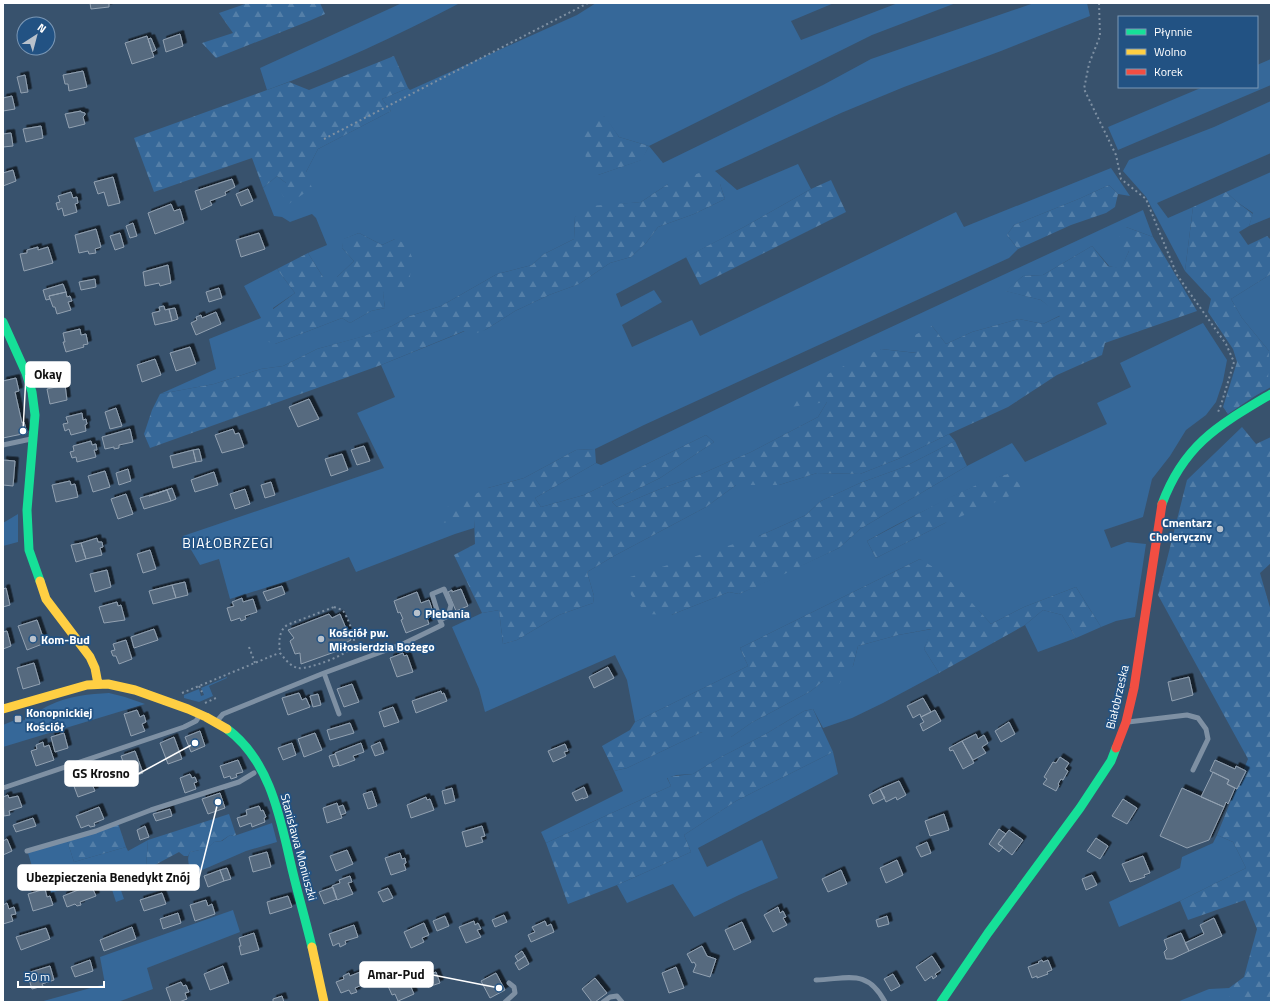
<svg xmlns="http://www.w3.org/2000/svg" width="1274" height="1005" font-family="'Titillium Web',sans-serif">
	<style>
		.green { fill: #366899; fill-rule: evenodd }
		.forest { fill: url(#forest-firs) }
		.building { fill: #566a7f; stroke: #92a1b1; filter: url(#shadow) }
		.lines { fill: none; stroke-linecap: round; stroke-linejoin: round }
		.path { stroke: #7e90a3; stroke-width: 2; stroke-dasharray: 2 3; stroke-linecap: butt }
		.lane { stroke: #7e90a3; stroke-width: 5 }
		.fast { stroke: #16e098; stroke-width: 9 }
		.slow { stroke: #ffcf43; stroke-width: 9 }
		.jam { stroke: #f24e42; stroke-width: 9 }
		.poi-dot { fill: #b9c2cc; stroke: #225283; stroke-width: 1.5 }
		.labels { text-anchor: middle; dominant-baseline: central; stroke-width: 3.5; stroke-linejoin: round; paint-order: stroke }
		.poi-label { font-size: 12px; font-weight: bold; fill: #fff; stroke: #225283; text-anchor: start }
		.street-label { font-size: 12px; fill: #fff; stroke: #225283 }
		.quarter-label { font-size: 14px; letter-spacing: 1px; fill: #fff; stroke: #225283 }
		.leader { fill: none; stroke: #fff; stroke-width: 1.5 }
		.callout-dot { fill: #fff; stroke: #225283; stroke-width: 1.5 }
		.callout { fill: #fff; stroke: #fff; stroke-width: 1.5 }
		.callout-label { font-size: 13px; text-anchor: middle; font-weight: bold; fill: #111 }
	</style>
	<defs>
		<pattern id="forest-firs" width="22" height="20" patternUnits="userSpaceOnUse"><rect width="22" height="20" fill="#366899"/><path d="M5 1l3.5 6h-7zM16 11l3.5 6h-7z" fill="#547fa8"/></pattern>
		<filter id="shadow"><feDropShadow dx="3.5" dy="-3.5" stdDeviation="0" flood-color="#0009"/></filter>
	</defs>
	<rect width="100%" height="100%" fill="#38526d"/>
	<path class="green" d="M402 3H460C398 35 333 66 267 90L260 68Z
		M596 3H834L791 21 801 40 898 3H956L872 35 649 146 663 163 823 85 871 59 1034 3H1087L1090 16 1001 51 904 87 841 113 715 171 737 190 798 164 811 189 744 227 616 294 621 307 654 290 662 302 622 325 632 347 692 320 700 336 956 212 964 227 1111 168 1130 196 1118 194 1109 185 1081 198 1014 225 1007 235 1018 249 1009 258 644 425 595 449 576 450 524 478 488 488 474 519V528L455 534 356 572 349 557 287 581 230 599 219 559 200 565 183 536 384 468 357 413 395 397 381 365 465 331 485 330 515 311 549 295 579 284 610 263 631 257 646 243 658 227 694 214 725 199 720 184H668L641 202 621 204 575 217 574 239 544 254 532 265 497 274 441 306 410 316 392 326 365 336 317 349 283 366 261 369 214 384 160 394 216 369 209 339 261 318 244 286 277 269 295 293 273 308 275 344 342 318 350 323 371 311 385 308 383 293 395 239 382 245 359 233 344 239 342 248 354 261 337 277H323L308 253 327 245 316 218 312 214 290 222 282 217 274 216 263 188 277 176 286 183 306 172 318 149 391 111 382 99 408 88 410 90 577 15ZM604 116 619 137 649 146 641 160 598 175Z
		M1271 59V85L1118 150 1108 127 1203 87H1257V65Z
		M1271 101V153L1157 203 1168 218 1193 207 1185 271 1146 197 1123 171 1129 160 1214 127Z
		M1271 172V217L1249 226 1253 213 1237 202 1226 192Z
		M1143 210 1153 237 1126 227 1129 251 1121 269 1109 266 1092 246 1043 275 1023 276 1006 291 1041 300 1061 315 1043 324 1019 319 972 332 946 344 932 326 917 353 881 349 827 402 818 417 751 452 699 475 660 489 617 507 612 502 660 478 714 442 706 435 584 495 541 507 535 498 596 463 601 465 773 382Z
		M1271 274V387L1255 396 1269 351 1242 318 1231 299Z
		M1203 323 1227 360 1223 381 1216 402 1206 415 1186 430 1170 456 1152 479 1143 517 1104 530 1111 548 1127 542 1146 544 1135 617 1116 621 1101 627 1076 587 1024 607 991 624 979 611 920 559 740 648 748 666 635 722 627 680 615 655 485 712 479 689 452 627 482 613 499 610 503 644 517 640 559 615 593 603 594 596 587 572 614 556 706 507 736 485H779L817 473 860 474 898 459 949 434 955 441 904 467 860 483 821 501 806 515 759 536 671 615 729 592 739 594 839 548 860 529 967 466 1012 443 1025 462 1107 424 1097 403 1131 387 1120 363ZM1008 474 945 523 876 558 867 541C886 530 905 520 924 511 951 497 979 483 1008 474Z
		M18 514V542L3 546V523Z
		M1043 610 1062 615 1076 638 1038 652 1025 625Z
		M932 629 924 649 939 673 883 703 852 718 823 728 813 709 804 711 764 735 719 758 693 774 677 775 667 778 671 786 546 843 541 832 623 791 614 771 627 768 702 732 731 737 751 723 811 691 823 681 853 666 858 646 898 635Z
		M227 677V678L209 686 213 696 199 702 184 698V695L199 689 201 696 204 695 201 688Z
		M109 693 125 697 145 704 3 747V725L15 720V722L25 720V718C35 715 41 709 50 705 68 696 90 694 109 693Z
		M833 752 838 774 698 848 707 867 762 840 778 878 739 895 694 917 673 884 627 903 617 885 691 852 684 835 736 801Z
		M272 823 277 842 246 851 193 874C189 866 186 860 190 852 197 851 210 848 214 842L222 841 230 835 234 836Z
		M1217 835 1233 842 1246 868 1180 901 1119 927 1109 902 1180 868 1182 857 1213 843Z
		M67 840 74 862 126 847 128 851 148 840 146 867 116 876 124 899 116 902 107 874 51 893 46 877 36 880 28 853Z
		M233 910 240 932 147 968 153 989 118 1002H40L105 984 100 957Z
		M1229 988V1002H1177L1209 989Z"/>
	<path class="forest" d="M248 3H320L325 14 309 21 216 58 202 43 233 33 219 13Z
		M394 56 408 88 382 99 391 111 318 149 306 172 312 188 287 205 280 189 286 183 277 176 263 188 252 158 154 192 134 138 289 82 309 90Z
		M605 116 619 137 649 146 642 160 598 175 586 159 581 129Z
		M702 172 720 184 725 199 694 214 658 227 646 243 631 257 610 263 579 284 549 295 515 311 485 330 468 336 464 331 381 365 150 448 144 434 152 410 160 394 214 384 261 369 283 366 317 349 364 336 392 326 410 316 441 306 497 274 532 265 544 254 574 239 575 217 590 206 641 202 668 184Z
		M831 180 846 212 700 285 686 257 744 227 811 189Z
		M1109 185 1118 194 1115 207 1106 213 1071 225 1018 249 1007 235 1014 225 1081 198Z
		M1226 192 1237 202 1253 214 1249 226 1239 232 1248 245 1267 236 1271 240V274L1231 299 1242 318 1269 351 1268 382 1255 396 1228 414 1223 407 1237 362 1233 349 1208 312 1211 299 1185 271 1193 207Z
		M1126 227 1153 237 1197 311 1105 343 1102 355 1057 375 1008 407 949 434 898 459 860 474 817 473 779 485H736L706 507 614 556 587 572 594 596 593 603 559 615 517 640 503 644 499 610 482 613 454 555 475 544 474 519 441 523 439 511 488 488 524 478 576 450 595 449 596 463 535 498 541 507 584 495 706 435 714 442 660 478 612 502 617 507 660 489 699 475 751 452 818 417 827 402 790 407 794 391 858 359 881 349 916 353 915 335 932 326 946 344 972 332 1019 319 1043 324 1060 316 1041 300 1005 291 1023 276 1043 275 1092 246 1108 266 1121 268 1129 251 1115 243Z
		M359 233 382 245 395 239 406 244 412 257 409 286 383 292 385 308 371 311 350 323 342 318 275 344 263 340 261 318 295 293 277 269 308 253 323 277H337L354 261 342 248 343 239Z
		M1242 427 1256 444 1271 437V563L1260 573 1271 611V1002H1229V988L1244 977 1257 929 1245 900 1188 920 1180 901 1246 868 1233 842 1217 835 1248 759 1158 595 1187 480Z
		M955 441 967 466 860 529 839 548 776 578 739 594 729 592 671 615 647 614 631 595 627 578 759 536 806 515 821 501 860 483 904 467Z
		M1008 474 1021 485 1017 493 945 523 876 558 867 541 946 499 990 479Z
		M920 559 938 570 963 593 991 624 1024 607 1076 587 1101 627 1076 638 1062 615 1043 610 1025 625 939 673 924 649 931 629 898 635 858 646 853 666 839 684 823 681 811 691 751 723 731 737 713 743 702 732 627 768 614 771 602 746 630 730 635 722 748 666 740 648Z
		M813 709 833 752 736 801 684 835 691 852 617 885 568 904 546 843 671 786 667 777 693 774 719 758 764 735 804 711Z
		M229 814 236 835 234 836 230 835 221 841 214 842C211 848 197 851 190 852L188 856H184L179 852 153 866 146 867 148 840Z
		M118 823 126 847 74 862 67 840Z"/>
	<path class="building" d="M90 3H109V7L91 9Z
		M180 34 183 46 166 52 163 40Z
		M147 36 154 57 132 64 125 43Z
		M151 38 156 50 152 52 148 39Z
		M83 71 87 87 69 91 68 84H65L63 75Z
		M25 75 28 92 21 93 17 77Z
		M12 96 15 109 3 111V98Z
		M81 111V112L85 113V115L83 117 85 124 69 128 65 114Z
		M41 126 43 138 26 142 23 129Z
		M11 133 13 146 3 147V134Z
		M13 170 16 181 3 186V173Z
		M113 177 120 203 108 206 104 192 98 194 94 182Z
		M232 179 235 187 225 192 226 195 210 201 212 205 201 210 195 191Z
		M248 189 253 201 241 206 236 194Z
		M71 192 73 198 77 197 78 203 75 204 77 212 64 216 62 208 58 210 56 203 60 202 58 196Z
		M171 204 174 211 180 209 184 223 155 234 148 213Z
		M133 223 137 236 130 238 126 226Z
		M96 229 101 247 95 249 96 253 89 254 88 251 79 253 75 235Z
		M120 233 124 247 115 250 110 236Z
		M259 233 265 249 241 257 236 240Z
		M38 247V250L48 247 53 263 24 271 20 254 27 253V250Z
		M168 265 171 283 160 286 159 283 145 286 143 272Z
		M95 279 96 287 81 290 79 282Z
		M63 284 66 292 49 296 50 299 46 300 43 290Z
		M219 288 222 298 209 302 206 292Z
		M66 292 67 297 70 296 72 301 68 302 71 310 57 314 55 307H53L49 296Z
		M164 306 165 310 169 309 172 321 155 325 152 313 160 311 159 307Z
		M175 308 178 319 172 321 169 309Z
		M216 312 221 324 196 335 191 323 197 320 196 317 201 315 202 318Z
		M80 329 81 335 86 334 88 344 83 345 84 347 66 352 63 342H65L63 333Z
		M190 347 196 364 176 371 170 353Z
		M155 359 161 375 142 382 137 365Z
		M16 378 19 391 15 392 22 423 24 422 27 433 3 438V381Z
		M65 385 67 400 50 404 47 389Z
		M309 399 319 419 298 427 289 407Z
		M116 408 122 426 110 429 105 412Z
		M82 413 83 420 86 419 87 424 85 425 86 431 71 435 69 429 65 431 63 424 68 423 66 417Z
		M130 429 133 442 119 445V448L114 449V447L105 449 102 437Z
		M233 429 235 434 239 433 244 447 222 453 215 435Z
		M91 441 92 445 96 444 97 450H94L96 457 77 462 76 457 72 458 70 452 74 451 73 446Z
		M364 446 370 461 357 465 351 450Z
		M199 449 202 461 196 462 193 450Z
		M193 450 196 462 173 468 170 456Z
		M342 454 348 470 331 476 325 459Z
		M3 460 15 461 13 486 3 485Z
		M128 469 131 481 119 485 116 473Z
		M105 471 110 487 93 492 88 476Z
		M214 472 218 485 195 492 191 480Z
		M70 481 71 485 75 484 78 497 56 502 52 485Z
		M271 482 275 495 265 498 261 485Z
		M172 488 176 499 171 501 167 490 149 496Z
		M245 489 250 504 235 509 230 494Z
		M167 490 171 501 144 509 140 498Z
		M126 494 133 514 118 519 111 499Z
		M97 538 98 542H102L103 547 100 548 102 555 86 559 81 543Z
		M81 543 86 559 76 562 71 545Z
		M150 550 156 569 143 573 137 554Z
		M107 570 111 587 95 592 90 574Z
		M185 582 188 595 176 598 172 585Z
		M172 585 176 598 153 604 149 591Z
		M282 586 285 594 267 601 263 592Z
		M6 588 10 605 3 607V589Z
		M461 589 468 606 456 611 448 592 452 590V592Z
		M417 592 421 603 429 600 434 615 427 618 429 624 406 633 401 620 403 619 400 612 398 613 394 601Z
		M242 598 243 602 253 599 257 612 245 616 246 619 241 621 240 618 231 621 227 608 234 606 232 602Z
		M117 602 118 606 121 605 125 620 104 623 99 607Z
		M329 614 332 618 340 614 351 640 341 645 343 649 301 664 300 653 295 654 290 641 294 638 288 630Z
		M37 620 45 643 27 650 18 626Z
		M154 629 158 640 134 648 131 637Z
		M7 631 11 646 3 649V632Z
		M126 640 132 659 119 664 116 656H113L111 651 115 650 113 644Z
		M403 653 404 656 407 655 413 672 397 677 390 658Z
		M34 663 40 684 23 689 17 668Z
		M608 667 614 678 594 688 589 677Z
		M1189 677 1193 695 1172 701 1168 682Z
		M352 684 359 702 344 707 337 689Z
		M441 691 442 694 444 693 447 701 416 713 412 701Z
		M299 693 302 700 306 698 310 707 288 715 282 698Z
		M318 694 321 705 313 707 310 696Z
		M923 698 931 712 921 717 920 714 913 718 907 706Z
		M393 707 399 722 384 727 379 712Z
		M137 710 140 717 144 715 146 722 142 724 145 731 131 736 124 714Z
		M935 710 941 721 923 731 920 724 924 722 921 717Z
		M1009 722 1015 734 1001 742 995 731Z
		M350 723 354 733 330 740 327 730Z
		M200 731 205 746 191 752 185 737Z
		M64 733 68 748 55 752 51 737Z
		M315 733 322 750 304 757 298 739Z
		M976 734 978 739 984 735 988 743 982 747 986 753 973 760 962 741Z
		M174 737 182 759 168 764 160 743Z
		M962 741 974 763 963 769 953 750 950 751 949 748Z
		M43 742 44 747 49 745 54 760 36 766 31 751 37 749 36 745Z
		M380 742 384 753 375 756 371 746Z
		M292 743 296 755 283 760 278 748Z
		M361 743 364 752 353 756 355 760 339 766 335 753Z
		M565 744 568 751 564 752 566 756 553 762 548 751Z
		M135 751 143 773 129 778 121 756Z
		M335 754 339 765 333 767 329 756Z
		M1060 757 1069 763 1065 769 1068 771 1063 780 1061 779 1058 784 1059 785 1056 791 1043 784 1047 779 1044 777 1053 762 1056 763Z
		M238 760 243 772 236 774 237 777 231 779 230 776 224 778 220 766Z
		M1215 760 1235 769 1236 766 1246 771 1237 789 1227 784 1229 780 1210 771Z
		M1213 772 1229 780 1227 784 1235 788 1228 804 1226 802 1224 807 1201 797Z
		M190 774 192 778 195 777 197 782 194 783 196 789 185 793 180 778Z
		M88 775 95 791 78 797 72 781Z
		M899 781 906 795 897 800 896 797 886 802 880 789Z
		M584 787 588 797 583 799V798L576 801 572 793Z
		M452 788 455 801 445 804 442 791Z
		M1182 788 1224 807 1209 840 1187 848 1160 836Z
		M880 789 885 798 873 804 869 795Z
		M372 791 377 806 368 809 363 794Z
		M220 793 225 808 208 814 202 799Z
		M8 795 9 798 18 796 22 807 9 811 10 815 4 816 3 797Z
		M426 797 427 800 430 799 434 810 411 818 407 805Z
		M1123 799 1137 808 1127 824 1112 816Z
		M337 803 342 818 327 823 323 808Z
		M343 805 346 813 341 815 338 807Z
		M259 806 261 811 263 810 266 817 264 818 265 822 252 827 251 823 240 827 237 818 247 815 246 810Z
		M99 807 104 819 94 823 95 826 90 827 89 825 81 828 76 816Z
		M170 809 172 816 156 821 153 814Z
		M944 814 949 830 930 836 925 821Z
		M33 818 36 826 16 832 13 825Z
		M145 826 149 837 140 840 137 830Z
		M482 826 485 836 481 837 483 842 466 847 462 832Z
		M999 829 1006 834 998 844 1003 847 999 852 989 844Z
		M1009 830 1023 840 1012 855 998 844Z
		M1096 838 1108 846 1100 859 1087 851Z
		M7 839 12 851 3 855V841Z
		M927 842 931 853 921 857 916 847Z
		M347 850 353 864 336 871 330 856Z
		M267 852 271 867 253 872 249 857Z
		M400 853 402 859 405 858 406 863 404 864 406 870 391 875 385 858Z
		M1143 856 1150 873 1144 875 1145 877 1130 882 1122 864Z
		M897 860 903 875 886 883 880 868Z
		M227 868 231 879 224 881 220 870Z
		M220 870 224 881 208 887 204 876Z
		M841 870 847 884 828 892 822 879Z
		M1092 875 1097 885 1086 890 1082 879Z
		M350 876 352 882 348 883 353 894 337 900 332 886 340 883 339 880Z
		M91 885 96 896 80 902 81 905 77 906 75 904 67 907 63 896Z
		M333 887 337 899 324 904 319 892Z
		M388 888 393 898 383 902 378 892Z
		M45 889 47 897 50 896 53 905 33 911 28 894Z
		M162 893 166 904 144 911 140 900Z
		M288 896 292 907 270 914 267 902Z
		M206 900 208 906 212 904 215 914 195 921 190 905Z
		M7 903 9 909 14 907 16 914 11 915 13 921 3 924V905Z
		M778 907 780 913 783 911 786 917 783 918 787 925 773 932 764 915Z
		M178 913 181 923 163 929 160 919Z
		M504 915 507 922 495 927 492 920Z
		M445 916 449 926 437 931 433 921Z
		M887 916 889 924 878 927 876 920Z
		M1214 918 1222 936 1189 951 1185 943 1204 934 1200 925Z
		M474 921 475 925 478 923 481 929 477 930 481 937 466 943 459 927Z
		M545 921 547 926 551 924 554 932 531 942 528 935 535 932 532 927Z
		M742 922 751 942 734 950 725 930Z
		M424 923 429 935 422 938 424 942 411 948 404 932Z
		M354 925 358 937 345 941 346 944 340 947 339 943 333 946 329 934Z
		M132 927 136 939 104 951 100 940Z
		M46 928 50 939 21 950 16 937Z
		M254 933 259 950 241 955 239 946H241L239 938Z
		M1181 933 1189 951 1172 959H1166L1164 952 1167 949 1164 940Z
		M702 946 707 956 716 959 710 977 693 972 696 965 694 962 692 963 687 954Z
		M522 951 525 956 518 961 515 956Z
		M525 956 529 964 519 970 515 963Z
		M932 956 941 970 935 974 937 976 933 979 932 976 925 981 916 967Z
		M90 960 93 971 75 977 71 967Z
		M1042 960 1043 962 1048 960 1052 970 1047 972 1048 974 1037 978V976L1032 978 1028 967 1039 963 1038 962Z
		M50 966 54 980 42 984 43 986 32 989 27 973Z
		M223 966 229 983 210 990 204 974Z
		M676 967 684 988 669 993 662 973Z
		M365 970 369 982 355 988 357 992 351 994 349 990 341 993 336 982 344 979 343 976 349 973 350 976Z
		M436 972 440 983 428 987 424 976Z
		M496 973 505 990 490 998 481 981Z
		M893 974 900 986 891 991 884 979Z
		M407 978 414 994 396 1002 398 1001 395 994 392 995 388 986Z
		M595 978 607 993 595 1002H592L582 989Z
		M181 982 183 986 186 985 189 992 185 993 187 999 179 1002H171L166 988Z
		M282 996 284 1002H273V999Z"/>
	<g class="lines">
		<path class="path" d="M1099 3 1100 36 1089 64 1084 89 1116 155 1121 179 1146 199 1177 275 1226 344 1234 362 1221 405 1218 412
			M324 139 588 3
			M334 607C337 608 341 609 343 611 347 615 356 639 354 645 350 654 308 670 298 668 290 666 285 659 280 653 279 642 278 632 287 625Z
			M249 647 255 663
			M199 686 202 692
			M182 693 279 653
			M205 703 218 697"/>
		<path class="lane" d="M3 445 31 439
			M324 673 339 714
			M217 721 223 714 324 673 403 644 442 625 440 620 448 616 451 605 444 589 432 594 440 620
			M1128 722 1187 715 1198 718 1206 729 1208 739 1193 770
			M3 788 184 727 196 721 200 715
			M27 851 96 831 151 810 239 782 254 773
			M816 980C848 979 867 968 885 1002
			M505 1002 515 993 514 987 509 983
			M603 1002 610 997 617 996 622 1002"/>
		<path class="fast" d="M3 322 26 373 32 392 35 415 27 510 29 550 40 581
			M1162 504C1184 444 1219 425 1271 394
			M227 729C272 762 281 823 293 873 299 898 306 922 312 947
			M941 1002 988 933 1080 808 1111 761 1116 748"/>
		<path class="slow" d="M40 581 46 599 90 657 95 668 98 684
			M3 709 87 685 108 684 135 690 188 709 206 717 227 729
			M312 947 324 1002"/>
		<path class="jam" d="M1116 748 1126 722 1134 688 1162 504"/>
	</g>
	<g class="poi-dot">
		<circle cx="1220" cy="529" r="4"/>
		<circle cx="417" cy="613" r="4"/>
		<circle cx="33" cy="639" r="4"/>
		<circle cx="321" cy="639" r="4"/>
		<rect x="14" y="715" width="8" height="8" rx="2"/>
	</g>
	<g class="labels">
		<g class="poi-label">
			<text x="1212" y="522" text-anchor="end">Cmentarz<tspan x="1212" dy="14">Choleryczny</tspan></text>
			<text x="425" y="613">Plebania</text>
			<text x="329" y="632">Kościół pw.<tspan x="329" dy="14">Miłosierdzia Bożego</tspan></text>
			<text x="41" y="639">Kom-Bud</text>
			<text x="26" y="712">Konopnickiej<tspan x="26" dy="14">Kościół</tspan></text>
		</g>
		<g class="street-label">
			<text transform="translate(1117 697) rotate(-77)">Białobrzeska</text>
			<text transform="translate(299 847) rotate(75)">Stanisława Moniuszki</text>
		</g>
		<g class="quarter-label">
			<text x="228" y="542">BIAŁOBRZEGI</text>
		</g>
	</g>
	<path class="leader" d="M23 431L26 375M195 743L138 774M218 802L199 878M499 988L433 975"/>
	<g class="callout-dot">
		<circle cx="23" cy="431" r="4"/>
		<circle cx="195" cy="743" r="4"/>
		<circle cx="218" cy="802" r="4"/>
		<circle cx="499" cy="988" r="4"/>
	</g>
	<g class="callout">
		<rect x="26" y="362" width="44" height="25" rx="4"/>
		<rect x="65" y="761" width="73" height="25" rx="4"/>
		<rect x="18" y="865" width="181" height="25" rx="4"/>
		<rect x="360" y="962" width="73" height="25" rx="4"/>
	</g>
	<g class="callout-label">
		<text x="48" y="379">Okay</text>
		<text x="101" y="778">GS Krosno</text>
		<text x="108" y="882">Ubezpieczenia Benedykt Znój</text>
		<text x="396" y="979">Amar-Pud</text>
	</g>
	<rect width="1274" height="1005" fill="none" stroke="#ffffff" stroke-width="8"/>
	<rect x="1118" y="16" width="140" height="72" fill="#225283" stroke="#7a97b5"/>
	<rect x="1126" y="29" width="20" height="6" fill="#16e098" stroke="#7a97b5"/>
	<text x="1154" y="36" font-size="12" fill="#ffffff">Płynnie</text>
	<rect x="1126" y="49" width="20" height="6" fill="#ffcf43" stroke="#7a97b5"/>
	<text x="1154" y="56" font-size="12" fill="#ffffff">Wolno</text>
	<rect x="1126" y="69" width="20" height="6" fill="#f24e42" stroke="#7a97b5"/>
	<text x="1154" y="76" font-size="12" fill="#ffffff">Korek</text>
	<g transform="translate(36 36) rotate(36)"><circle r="19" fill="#225283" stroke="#7a97b5"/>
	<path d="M0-3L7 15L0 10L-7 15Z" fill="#b9c2cc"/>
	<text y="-6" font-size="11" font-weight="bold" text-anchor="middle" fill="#ffffff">N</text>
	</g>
	<path d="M18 981v6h86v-6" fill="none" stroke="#ffffff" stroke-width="2"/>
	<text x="24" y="981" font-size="12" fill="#ffffff" stroke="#225283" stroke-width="3" paint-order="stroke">50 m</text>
</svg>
